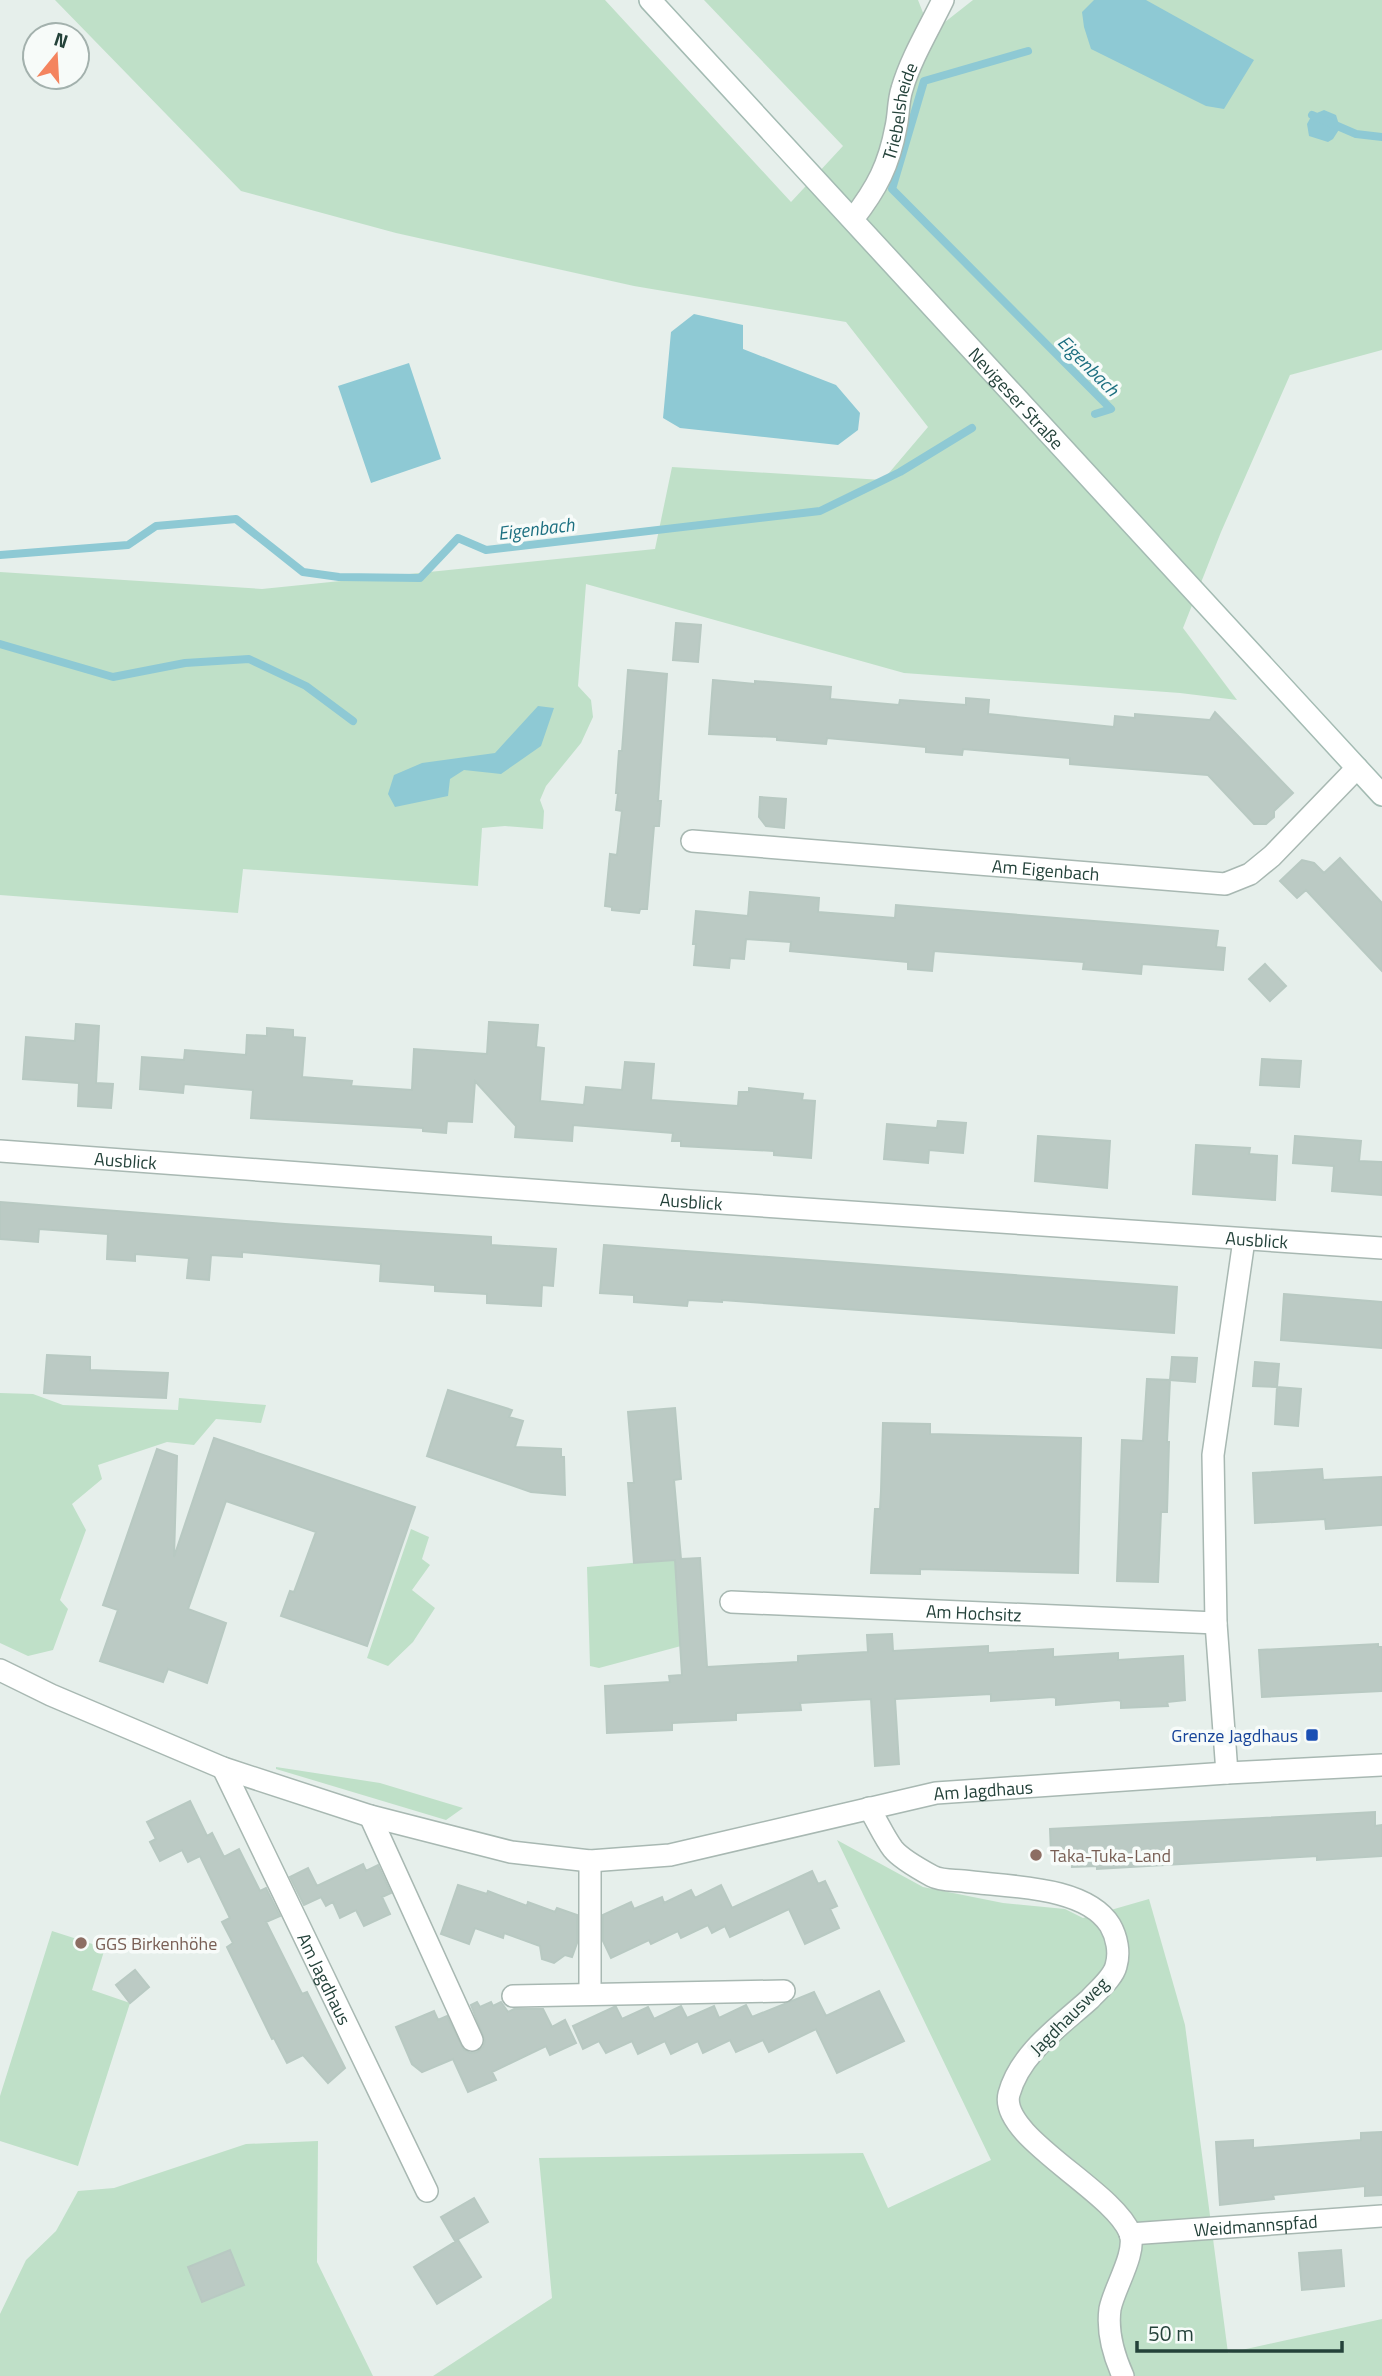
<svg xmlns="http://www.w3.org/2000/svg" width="1382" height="2376" font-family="'Titillium Web',sans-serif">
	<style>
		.green { fill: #bfe0c8 }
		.water { fill: #8ec9d4 }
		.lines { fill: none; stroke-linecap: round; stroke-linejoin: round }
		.stream { stroke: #8ec9d4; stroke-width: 8 }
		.building { fill: #bbcac4; stroke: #b8c9c2; stroke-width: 2 }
		.street-casing { stroke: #a8b8b2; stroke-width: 24 }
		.secondary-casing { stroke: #a4bbb3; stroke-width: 24 }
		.street { stroke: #fff; stroke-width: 21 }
		.secondary { stroke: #fff; stroke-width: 21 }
		.transit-dot { fill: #1a4fb4; stroke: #f7fbf9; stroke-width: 2.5 }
		.education-dot { fill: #8d6e63; stroke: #f7fbf9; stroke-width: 2.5 }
		.labels { text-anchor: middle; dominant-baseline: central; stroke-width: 7; stroke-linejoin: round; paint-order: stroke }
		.street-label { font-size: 18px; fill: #24423a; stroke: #f7fbf9 }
		.transit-label { font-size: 18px; fill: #164399; stroke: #f7fbf9; text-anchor: end }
		.education-label { font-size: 18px; fill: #785e54; stroke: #f7fbf9; text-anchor: start }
		.water-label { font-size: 19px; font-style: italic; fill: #1c6f80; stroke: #f7fbf9 }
	</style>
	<rect width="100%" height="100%" fill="#e6efeb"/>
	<path class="green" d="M55 0H605L791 202 843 146 704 0H918L931 33 973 0H1382V350L1290 375 1221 532 1183 628 1237 700 1180 693 904 673 586 584 578 686 591 700 593 717 581 743 546 786 540 800 544 811 543 829 505 826 482 828 478 886 243 869 238 913 0 895V572L262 589 655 549 672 467 883 480 928 427 846 322 634 286 396 233 241 191Z
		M0 1393 33 1394 63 1405 178 1410 179 1398 266 1405 261 1423 216 1419 194 1445 167 1442 98 1465 102 1479 72 1504 86 1530 60 1600 68 1609 53 1650 28 1656 0 1643Z
		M411 1529 429 1537 422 1559 430 1565 412 1590 435 1608 413 1642 388 1666 367 1658Z
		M675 1559 681 1646 599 1668 590 1666 587 1567Z
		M276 1767 380 1783 463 1808 446 1820 276 1769Z
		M837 1840 923 1887 1003 1903 1065 1909 1083 1918 1149 1899 1185 2025 1228 2353 1382 2319V2376H433L552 2298 539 2158 863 2153 888 2208 991 2160Z
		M52 1931 105 1948 92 1990 130 2003 78 2166 0 2141V2096Z
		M318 2141 317 2262 373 2376H0V2314L26 2260 56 2231 78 2191 114 2188 246 2144Z"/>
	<path class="water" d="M1094 0H1146L1254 60 1224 109 1206 106 1091 49 1084 27 1082 12Z
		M1324 110 1336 115 1340 128 1333 139 1328 142 1309 136 1307 124 1312 115Z
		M694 314 743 325V349L836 385 860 413 858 430 838 445 680 428 663 418 671 332Z
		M409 363 441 459 371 483 338 386Z
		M538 706 554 708 541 746 501 774 464 770 450 779 448 796 395 807 388 794 394 775 422 763 495 753Z"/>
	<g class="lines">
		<path class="stream" d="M1028 51 924 81 892 189 1111 409 1095 414
			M1312 115 1356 134 1382 137
			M0 555 128 545 156 526 236 519 303 572 339 577 420 578 458 538 486 550 820 511 900 472 972 428
			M0 644 113 677 185 663 249 659 306 686 353 721"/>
	</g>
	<path class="building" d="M676 623 701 625 698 662 673 660Z
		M628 670 667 674 658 801H661L659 826H654L647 909H640L639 913 612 910V907L605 906 610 854 617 855 622 811 616 810 618 793H616L619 751H622Z
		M713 680 755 684V681L831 687 830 699 899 705 900 700 966 705V698L989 700 988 714 1114 727 1115 716 1135 718V714L1210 720 1215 712 1293 793 1274 811V817L1266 824H1254L1208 775 1070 764V758L963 749 962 755 926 752V747L827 738 826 744 777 740V737L709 734Z
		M760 797 786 799 784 828 766 826 759 817Z
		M1340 858 1382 903V971L1306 890 1297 898 1280 881 1302 860 1314 863 1324 873Z
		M750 892 819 898 818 912 895 918 896 905 1218 931 1216 947 1225 948 1223 970 1142 964 1141 974 1083 969 1084 962 934 951 932 971 908 969V962L790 951 791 942 746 939 744 959 730 958 729 968 694 965 696 944H693L696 911 748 916Z
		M1265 964 1286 986 1270 1001 1249 979Z
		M489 1022 538 1025 536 1047 544 1048 540 1101 584 1105 586 1087 622 1090 625 1062 654 1064 651 1100 738 1106 739 1092H749V1088L803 1094 802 1100 815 1101 811 1158 774 1155V1151L681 1146V1141H672L673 1133 573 1125 572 1141 515 1137 516 1126 475 1081 472 1122 447 1121 446 1133 423 1131V1128L251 1118 253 1090 184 1084 183 1093 140 1089 142 1057 184 1060 185 1050 246 1055 247 1035 267 1036V1028L293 1030V1037L305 1038 302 1077 352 1081 351 1086 412 1090 414 1049 487 1054Z
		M76 1024 99 1026 96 1083 113 1084 111 1108 78 1106 79 1083 23 1079 26 1037 75 1041Z
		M1262 1059 1301 1061 1299 1087 1260 1085Z
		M938 1121 966 1123 963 1153 929 1150 928 1163 884 1159 887 1124 937 1128Z
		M1038 1136 1110 1141 1107 1188 1035 1181Z
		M1295 1136 1361 1141 1359 1161 1382 1162V1195L1332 1191 1334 1166 1293 1163Z
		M1196 1145 1250 1148 1249 1154 1277 1156 1275 1200 1193 1194Z
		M0 1202 285 1224 491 1237V1245L556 1249 553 1286 542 1285 541 1306 487 1303V1294L435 1291V1285L380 1281 381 1264 242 1252V1257L211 1255 209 1280 187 1278 189 1258 135 1254V1261L107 1259 108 1234 39 1229 38 1242 0 1239Z
		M604 1245 1177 1287 1174 1333 722 1300V1302L688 1300 687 1306 634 1302V1295L600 1293Z
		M1284 1294 1382 1302V1348L1281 1340Z
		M47 1355 90 1357V1370L168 1373 166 1398 44 1393Z
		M1172 1357 1197 1358 1195 1382 1170 1380Z
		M1255 1362 1279 1364 1277 1387 1301 1389 1298 1426 1275 1424 1277 1387 1253 1386Z
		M1147 1379 1170 1380 1167 1442H1169L1167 1512H1161L1158 1582 1117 1581 1122 1440 1143 1441Z
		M448 1390 512 1410 509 1417 523 1421 515 1447 561 1449V1457H564L565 1495 531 1492 427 1456Z
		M675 1408 681 1479 674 1480 681 1559 700 1558 707 1667 798 1662V1656L868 1652 867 1635 892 1634 893 1651 988 1646V1653L1053 1649V1657L1118 1653V1660L1183 1656 1185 1700 1167 1702 1168 1706 1121 1708V1701L1118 1700 1056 1705V1698L1053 1697 991 1701V1694L895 1699 899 1764 875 1766 871 1699 800 1703 801 1710 736 1713V1720L672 1723V1730L607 1733 605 1686 670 1682 669 1676 682 1675 675 1560 634 1563 628 1483H634L628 1412Z
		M883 1423 930 1424V1434L1081 1438 1078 1573 920 1569V1574L871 1573 875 1509H880L881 1491Z
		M214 1438 415 1507 367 1646 281 1616 290 1591 294 1592 316 1532 226 1501 188 1609 226 1623 207 1683 168 1669 163 1682 100 1661 118 1610 103 1605 157 1449 177 1456 174 1557Z
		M1322 1469 1323 1480 1382 1477V1525L1326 1529 1325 1519 1255 1523 1253 1473Z
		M1378 1644V1647H1382V1691L1262 1697 1259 1650Z
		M190 1801 207 1836 212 1833 224 1857 239 1849 260 1891 266 1888 280 1916 266 1922 302 1994 307 1992 345 2068 328 2083 303 2055 287 2063 274 2038 272 2039 227 1947 233 1943 222 1922 230 1918 200 1856 188 1862 182 1850 160 1861 150 1842 156 1839 147 1822Z
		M1375 1812V1826L1382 1825V1856L1317 1860V1856L1097 1869V1866L1072 1867V1853L1051 1854 1050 1829Z
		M363 1864 366 1871 378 1865 391 1893 382 1897 390 1914 364 1926 356 1910 340 1918 333 1902 326 1906 321 1897 304 1905 290 1877 308 1868 317 1886Z
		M812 1871 818 1884 825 1881 837 1906 830 1909 839 1928 805 1944 789 1909 730 1937 725 1926 712 1933 708 1925 681 1938 678 1931 651 1944 649 1940 611 1958 603 1941V1915L631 1902 634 1909 662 1897 664 1903 691 1890 695 1898 721 1885 732 1908Z
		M458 1885 487 1894 488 1891 527 1906 528 1902 555 1912 557 1908 577 1915V1943L572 1957 565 1955 554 1963 542 1959 540 1946 504 1933 503 1938 475 1928 469 1944 441 1934Z
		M135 1970 149 1987 130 2003 116 1985Z
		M879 1991 904 2041 837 2073 816 2029 769 2052 763 2040 736 2052 730 2040 703 2053 698 2041 671 2054 665 2041 638 2054 632 2041 606 2053 599 2041 583 2049 573 2026 614 2007H616L622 2019 648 2007 654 2019 681 2006 687 2018 714 2006 719 2018 746 2005 752 2017 814 1992 826 2016Z
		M477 2002 480 2007 491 2002 493 2006 501 2002 508 2012 514 2009H543L552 2027 565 2020 576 2043 550 2055 546 2046 492 2072 496 2080 468 2092 453 2059 422 2072 412 2064 396 2027 434 2011 438 2020 447 2016 464 2050 470 2053 477 2052 483 2047 485 2041 471 2005Z
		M1382 2132V2195L1365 2196V2186L1273 2195 1274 2199 1220 2205 1216 2142 1253 2140V2148L1361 2140V2133Z
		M474 2198 488 2222 455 2241 441 2217Z
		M458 2240 481 2277 437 2304 414 2267Z
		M230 2250 244 2285 202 2302 188 2267Z
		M1341 2250 1344 2286 1302 2290 1299 2253Z"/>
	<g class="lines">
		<defs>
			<g id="street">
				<path id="s1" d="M853 219C877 188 889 165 896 127 899 114 898 101 902 89 911 58 929 29 943 0"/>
				<path id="s2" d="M692 841 1225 884 1250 874 1272 856 1357 768"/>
				<path id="s3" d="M0 1151 586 1194 1382 1248"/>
				<path id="s4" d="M731 1602 1216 1623"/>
				<path id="s5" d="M0 1670 51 1695 223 1768 370 1816 511 1852 590 1861 670 1855 936 1793 1227 1773 1382 1765"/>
				<path id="s6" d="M223 1768 427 2191"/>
				<path d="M1227 1773 1216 1623 1213 1455 1244 1240"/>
				<path d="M869 1808C877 1821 884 1837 893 1849 901 1859 921 1870 932 1876 941 1881 954 1880 963 1881 1006 1887 1085 1885 1110 1925 1117 1937 1120 1953 1116 1966 1113 1978 1098 1990 1090 1999 1060 2026 1020 2053 1009 2094 998 2136 1113 2190 1130 2233 1137 2253 1114 2288 1110 2309 1107 2331 1114 2356 1123 2376"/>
				<path d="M370 1816 472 2040"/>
				<path d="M590 1994V1861"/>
				<path d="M513 1996 784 1991"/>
				<path id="s7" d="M1130 2234 1382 2216"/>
			</g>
			<g id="secondary">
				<path id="s8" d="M650 0 1382 795"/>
			</g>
		</defs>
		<use href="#street" class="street-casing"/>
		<use href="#secondary" class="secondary-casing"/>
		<use href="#street" class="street"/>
		<use href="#secondary" class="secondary"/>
	</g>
	<rect class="transit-dot" x="1305" y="1728" width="14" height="14" rx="3.5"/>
	<g class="education-dot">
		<circle cx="1036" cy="1855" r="7"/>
		<circle cx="81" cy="1943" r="7"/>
	</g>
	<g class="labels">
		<g class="street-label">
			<text stroke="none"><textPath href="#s1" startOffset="119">Triebelsheide</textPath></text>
			<text stroke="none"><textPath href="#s8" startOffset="541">Nevigeser Straße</textPath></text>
			<text stroke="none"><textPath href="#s2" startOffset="355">Am Eigenbach</textPath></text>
			<text stroke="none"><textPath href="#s3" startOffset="126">Ausblick</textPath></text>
			<text stroke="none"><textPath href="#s3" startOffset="693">Ausblick</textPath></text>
			<text stroke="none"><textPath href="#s3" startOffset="1260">Ausblick</textPath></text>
			<text stroke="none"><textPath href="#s4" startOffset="243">Am Hochsitz</textPath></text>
			<text stroke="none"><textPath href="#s5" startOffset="1024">Am Jagdhaus</textPath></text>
			<text stroke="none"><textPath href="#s6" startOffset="234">Am Jagdhaus</textPath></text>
			<text transform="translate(1069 2016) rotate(-45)">Jagdhausweg</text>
			<text stroke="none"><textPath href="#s7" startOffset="126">Weidmannspfad</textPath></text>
		</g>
		<g class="transit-label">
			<text x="1298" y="1735">Grenze Jagdhaus</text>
		</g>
		<g class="education-label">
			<text x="1050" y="1855">Taka-Tuka-Land</text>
			<text x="95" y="1943">GGS Birkenhöhe</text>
		</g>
		<g class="water-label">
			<text transform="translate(1089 365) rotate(45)">Eigenbach</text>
			<text transform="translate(536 528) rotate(-7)">Eigenbach</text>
		</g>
	</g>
	<g transform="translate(56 56) rotate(18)"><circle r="33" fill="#f7fbf9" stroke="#a3b1ad" stroke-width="2"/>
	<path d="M0-5L12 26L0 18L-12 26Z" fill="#f4845f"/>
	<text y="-10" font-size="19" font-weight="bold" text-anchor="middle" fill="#24423a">N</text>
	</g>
	<path d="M1137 2341v10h205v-10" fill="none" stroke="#24423a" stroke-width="3.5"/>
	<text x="1148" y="2341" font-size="21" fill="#24423a" stroke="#f7fbf9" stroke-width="5" paint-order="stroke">50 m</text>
</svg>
